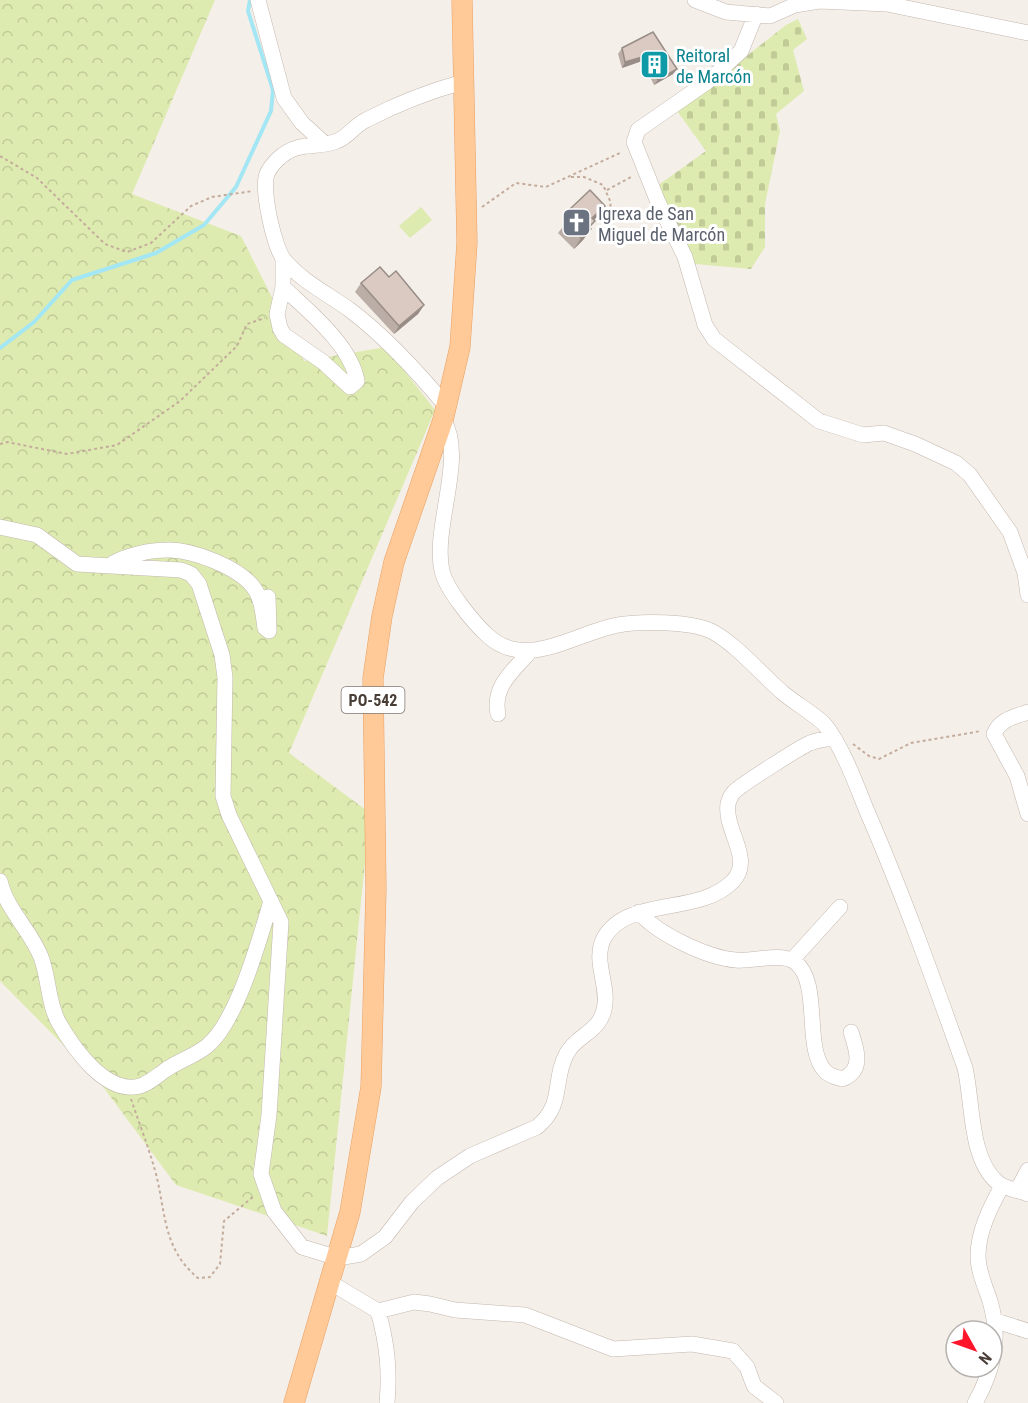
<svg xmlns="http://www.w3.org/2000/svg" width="1028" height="1403" font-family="'Roboto Condensed',sans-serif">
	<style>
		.forest { fill: url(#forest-crowns) }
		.cemetery { fill: url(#cemetery-stones) }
		.green { fill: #deebb0 }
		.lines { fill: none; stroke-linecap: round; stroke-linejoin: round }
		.stream { stroke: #a3e6f4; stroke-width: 4 }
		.minor-casing { stroke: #c4b7ae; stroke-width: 16 }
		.major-casing { stroke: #e9a163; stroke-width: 21 }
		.path { stroke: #c4ac9c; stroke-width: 2; stroke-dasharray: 3 3; stroke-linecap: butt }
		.minor { stroke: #fff; stroke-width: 15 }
		.major { stroke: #ffc998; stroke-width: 20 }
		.wall { fill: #bbaea6 }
		.shaded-wall { fill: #998d87 }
		.building { fill: #dacac1; stroke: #998d87; stroke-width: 1.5 }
		.labels { text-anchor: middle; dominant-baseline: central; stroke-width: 6; stroke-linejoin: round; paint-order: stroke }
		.shield { fill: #fff; stroke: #807873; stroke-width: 1.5 }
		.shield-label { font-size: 16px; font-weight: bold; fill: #493e37 }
		.culture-label { font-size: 18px; fill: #0d838f; stroke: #fff; text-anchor: start }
		.worship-label { font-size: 18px; fill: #5b616d; stroke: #fff; text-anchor: start }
	</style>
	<defs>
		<pattern id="forest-crowns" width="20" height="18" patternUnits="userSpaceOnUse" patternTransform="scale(1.5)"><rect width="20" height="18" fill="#deebb0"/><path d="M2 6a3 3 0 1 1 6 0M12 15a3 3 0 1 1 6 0" fill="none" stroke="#c0cb98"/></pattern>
		<pattern id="cemetery-stones" width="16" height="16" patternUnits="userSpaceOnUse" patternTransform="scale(1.5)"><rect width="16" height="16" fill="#deebb0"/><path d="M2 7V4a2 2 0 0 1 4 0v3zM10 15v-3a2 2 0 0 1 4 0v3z" fill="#c0cb98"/></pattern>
	</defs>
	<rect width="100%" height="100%" fill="#f5efe9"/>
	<path class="forest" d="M0 0H215L132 194 241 236 304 361 386 347 435 410 289 753 370 813 327 1236 176 1185 98 1080 0 981Z"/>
	<path class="cemetery" d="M798 19 807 39 793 50 804 91 776 114 780 131 765 204V247L751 269 695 264 657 186 706 151 677 111 786 25Z"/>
	<path class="green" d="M421 207 432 220 410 238 399 226Z"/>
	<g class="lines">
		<path class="stream" d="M0 348 34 322 72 280 156 253 204 225 236 187 271 111 273 90 248 11 250 0"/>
		<defs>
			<path id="minor" d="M258 0 284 98 302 123 324 143
				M695 0 726 12 770 16 795 5 819 1 887 4 1028 33
				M756 14 741 51 707 82 638 130 634 142 658 202 685 257 705 325 714 339 819 421 863 435 884 433 915 444 956 463 970 475 1010 532 1025 573 1028 595
				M283 287C308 311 351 345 357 381L350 387 323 362 284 335 280 328 277 314 283 287V259
				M446 406C417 371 387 338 350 310 328 294 303 282 285 261 274 249 261 188 267 174 269 169 274 163 278 159 300 139 316 150 337 141 348 137 355 125 366 120 397 104 430 91 463 82
				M443 420C467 456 432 527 442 571 446 589 473 622 487 635 526 672 577 632 618 625 640 621 690 621 711 631 735 643 761 674 782 692 793 702 816 715 825 725 842 746 856 784 866 809 903 894 934 981 965 1068 973 1101 969 1159 998 1183 1006 1189 1018 1190 1028 1194
				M0 527 37 535 77 564 181 570 191 574 199 584 222 655 225 677 223 796 229 815 281 922 269 1115 261 1174 274 1211 302 1247 338 1258 361 1254 385 1237 412 1202 437 1178 470 1156 537 1127C565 1104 552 1080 567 1053 577 1035 599 1032 604 1010 610 986 592 961 604 938 627 896 700 916 733 881 754 859 724 830 728 804 729 800 731 795 734 792 739 786 802 746 810 743 817 740 825 739 833 738
				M113 563C128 555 150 550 167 550 192 549 240 568 254 588 262 599 263 615 265 628L269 631 268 597
				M1028 712C1014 717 1000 719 994 734L1017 776 1028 814
				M498 714C492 685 515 670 531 650
				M0 881C7 911 30 929 41 957 49 978 48 1004 59 1023 74 1049 106 1095 140 1086 150 1083 159 1074 167 1069 180 1060 195 1056 207 1046 237 1022 260 938 271 901
				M639 912C657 934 708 958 736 960 753 962 781 952 795 962 822 982 803 1048 825 1071 829 1076 836 1077 842 1079 864 1071 857 1050 851 1032
				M792 960 840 907
				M1018 1189 1028 1170
				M331 1283 378 1311C387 1343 390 1370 387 1403
				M378 1311 414 1302 430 1304 455 1310 525 1315 613 1349 692 1344 733 1351 747 1367 754 1386 776 1403
				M996 1321 1028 1331
				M975 1403C994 1369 1001 1338 990 1301 985 1286 978 1271 978 1256 978 1231 991 1206 1002 1186"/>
			<path id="major" d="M294 1403 350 1212 371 1087 376 889 373 678 382 616 394 562 443 420 460 347 467 243 462 0"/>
		</defs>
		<use href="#minor" class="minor-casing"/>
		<use href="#major" class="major-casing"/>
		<path class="path" d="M0 156 37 178 105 244 127 252 151 243 191 206 212 197 253 191
			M571 177H584L603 185 611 203 606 223
			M607 190 633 176
			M482 207 516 183 546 187 622 152
			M0 444 7 442 67 454 117 445 180 401 237 346 247 324 265 318
			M853 744 869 756 879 759 911 743 981 731
			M131 1099C139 1123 149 1148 156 1174 166 1214 163 1249 198 1278L210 1277 220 1264 224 1221 254 1196"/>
		<use href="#minor" class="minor"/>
		<use href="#major" class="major"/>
	</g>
	<path class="wall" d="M653 32 673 74 654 85 642 61 622 68 618 54 622 48Z
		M605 206 594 219 590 228 591 229 583 240 574 249 558 233 565 224 562 221 570 209Z
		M389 277 424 305 418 314 394 334 355 292 361 283Z"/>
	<path class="shaded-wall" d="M646 56 642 61 622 68 625 62Z
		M677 69 673 74 654 85 658 80Z
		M605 206 597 217 585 229 592 218Z
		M591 229 583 240 574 249 581 238Z
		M424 305 418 314 394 334 399 326Z"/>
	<path class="building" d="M653 32 677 69 658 80 646 56 625 62 622 48Z
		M590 190 605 206 592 218 595 221 589 227 591 229 581 238 566 222 574 214 570 209Z
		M380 267 389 277 396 271 424 305 399 326 361 283Z"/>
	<defs>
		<symbol id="building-square" viewBox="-11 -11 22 22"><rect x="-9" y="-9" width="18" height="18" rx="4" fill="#0f9aa8" stroke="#fff"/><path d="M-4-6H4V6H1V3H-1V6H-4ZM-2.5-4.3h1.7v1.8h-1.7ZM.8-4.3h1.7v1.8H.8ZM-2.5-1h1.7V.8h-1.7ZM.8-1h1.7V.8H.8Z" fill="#fff"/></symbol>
		<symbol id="church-square" viewBox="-11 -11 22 22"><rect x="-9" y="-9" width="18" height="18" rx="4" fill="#6b7280" stroke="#fff"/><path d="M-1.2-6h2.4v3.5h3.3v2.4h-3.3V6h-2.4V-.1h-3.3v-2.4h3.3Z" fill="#fff"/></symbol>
	</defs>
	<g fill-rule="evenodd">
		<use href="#building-square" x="638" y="48" width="33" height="33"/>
		<use href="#church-square" x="560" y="206" width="33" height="33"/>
	</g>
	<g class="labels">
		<rect class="shield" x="341.5" y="687" width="63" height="26" rx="4.5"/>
		<g class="shield-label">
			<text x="373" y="700">PO-542</text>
		</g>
		<g class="culture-label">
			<text x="676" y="55">Reitoral<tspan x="676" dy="21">de Marcón</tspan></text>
		</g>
		<g class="worship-label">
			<text x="598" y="213">Igrexa de San<tspan x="598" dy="21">Miguel de Marcón</tspan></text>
		</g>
	</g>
	<g transform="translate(974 1349) rotate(130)"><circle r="28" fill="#ffffff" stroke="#b6b2af" stroke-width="1.5"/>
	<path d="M0-4.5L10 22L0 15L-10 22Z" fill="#ff162b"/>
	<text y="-9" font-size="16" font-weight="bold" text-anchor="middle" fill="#493e37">N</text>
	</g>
</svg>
